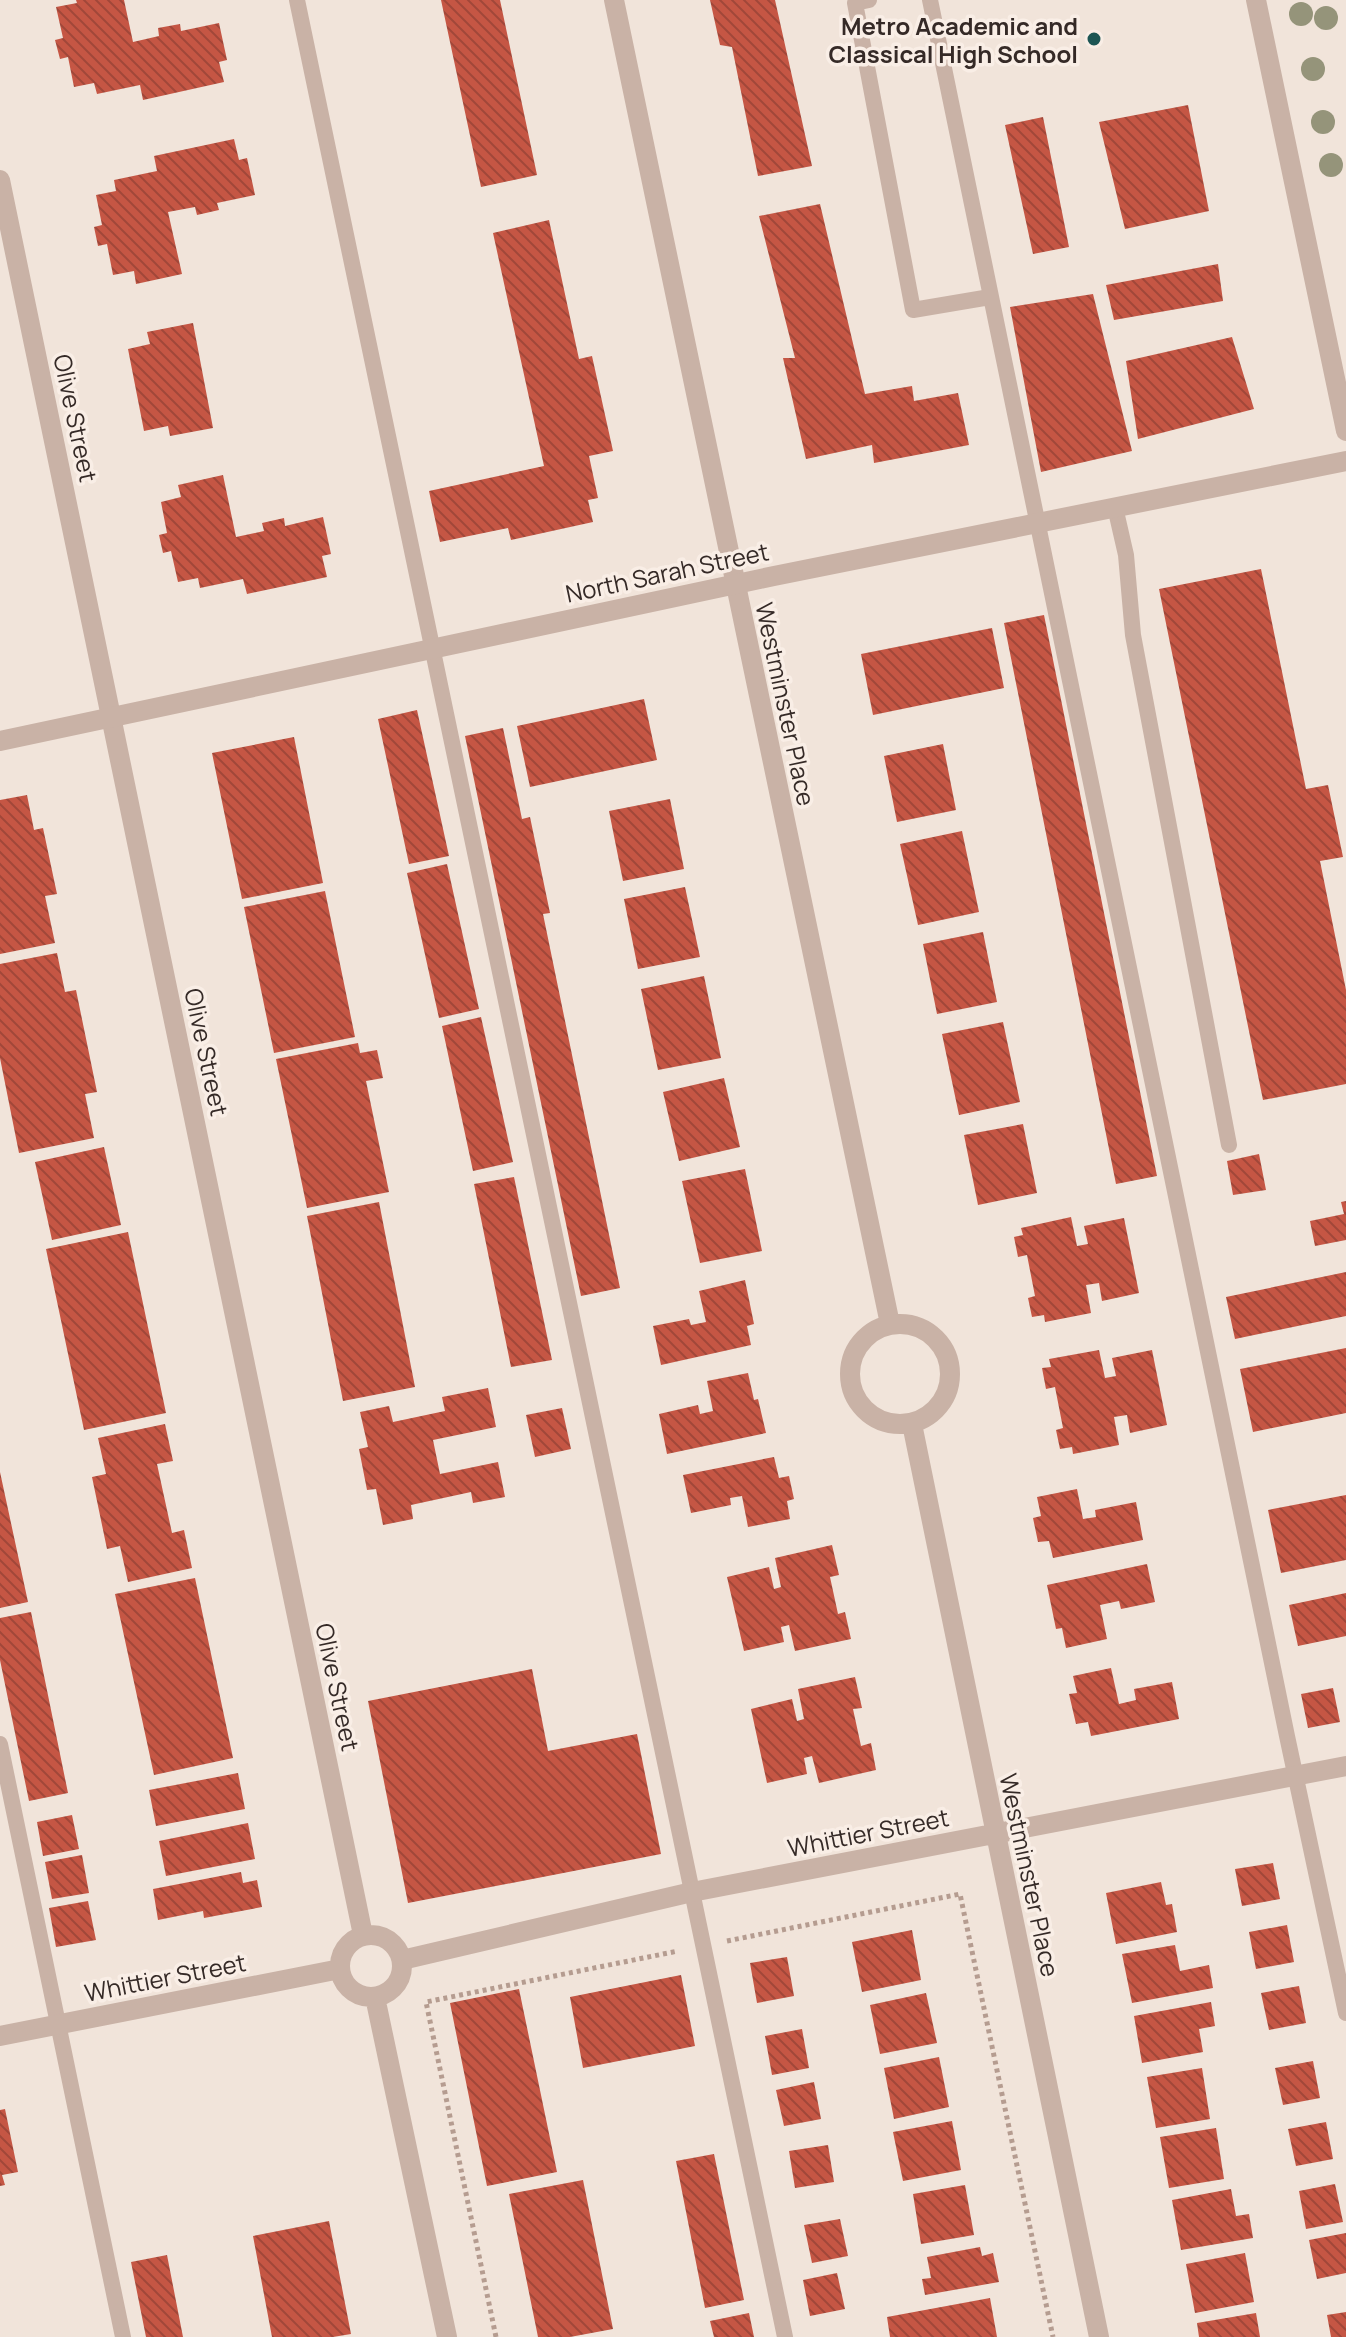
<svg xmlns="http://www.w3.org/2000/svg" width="1346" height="2337" font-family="Manrope,sans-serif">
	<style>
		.building { fill: url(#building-back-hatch) }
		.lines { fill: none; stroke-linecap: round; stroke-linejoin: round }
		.path { stroke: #b59c90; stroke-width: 5; stroke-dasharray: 4 4; stroke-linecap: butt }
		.service { stroke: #c9b2a6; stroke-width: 16 }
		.minor { stroke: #c9b2a6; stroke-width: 20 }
		.tertiary { stroke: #c9b2a6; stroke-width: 20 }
		.tree { fill: #95947a }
		.poi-dot { fill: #1d5654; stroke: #f9eee6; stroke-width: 3 }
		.labels { text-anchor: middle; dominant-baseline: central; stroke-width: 7; stroke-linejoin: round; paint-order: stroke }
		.poi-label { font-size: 24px; font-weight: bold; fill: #352a27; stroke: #f9eee6; text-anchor: end }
		.street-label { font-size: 24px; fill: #352a27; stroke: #f9eee6 }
	</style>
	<defs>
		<pattern id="building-back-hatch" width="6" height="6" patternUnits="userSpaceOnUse" patternTransform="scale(2)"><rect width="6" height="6" fill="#c55644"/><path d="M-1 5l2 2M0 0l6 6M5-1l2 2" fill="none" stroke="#a14739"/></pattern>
	</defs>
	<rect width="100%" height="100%" fill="#f1e4da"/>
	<path class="building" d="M76 0H124L133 42 159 36 158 28 180 24 181 31 219 23 227 60 219 62 224 82 143 100 140 85 97 94 94 83 74 87 68 57 60 59 55 40 63 38 56 7 77 3Z
		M441 0H500L537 175 481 187Z
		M710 0H775L812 166 758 176 732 47 720 45Z
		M1188 105 1209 211 1125 229 1099 122Z
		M1043 117 1069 247 1033 254 1005 125Z
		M234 139 239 160 247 158 255 195 217 203 219 210 197 215 195 207 168 212 182 274 136 284 134 271 113 275 107 244 98 246 94 227 102 225 96 195 116 191 114 180 157 171 154 156Z
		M820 204 865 394 912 386 914 401 958 393 969 445 874 463 872 445 806 459 783 358H795L759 216Z
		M549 220 579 359 592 356 613 451 589 456 598 498 588 500 593 522 511 540 508 528 440 542 429 491 544 466 493 233Z
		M1218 264 1223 301 1114 320 1106 285Z
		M1093 294 1132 451 1041 472 1010 307Z
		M193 323 213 428 170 436 168 426 144 431 128 349 150 344 147 332Z
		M1232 337 1254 409 1138 439 1126 361Z
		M223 475 236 537 264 531 262 523 284 518 285 526 323 517 331 554 322 556 327 577 247 594 243 579 200 588 198 578 178 582 171 551 163 553 159 535 167 533 161 502 181 497 178 485Z
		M1261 569 1306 789 1328 785 1343 857 1320 861 1346 990V1084L1263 1100 1159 589Z
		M1044 615 1157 1176 1116 1184 1004 623Z
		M992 628 1004 688 873 715 861 654Z
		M644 699 657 760 530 787 517 726Z
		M417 710 449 856 409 864 378 719Z
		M503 728 522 819 530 817 550 913 543 914 620 1288 581 1296 465 736Z
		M294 737 323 883 242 899 212 753Z
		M943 744 956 810 897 822 884 756Z
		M27 795 34 830 43 828 57 894 45 896 55 943 0 954V800Z
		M670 799 684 869 623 881 609 811Z
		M962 831 979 912 918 925 900 844Z
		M447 864 479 1009 439 1018 407 873Z
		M685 887 700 957 638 969 624 899Z
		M325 891 355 1037 274 1053 244 907Z
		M983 932 997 1002 937 1014 923 944Z
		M57 953 65 992 76 990 97 1092 85 1094 94 1138 19 1153 0 1058V964Z
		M704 976 721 1058 658 1070 641 989Z
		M481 1017 513 1162 473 1171 442 1026Z
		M1003 1022 1020 1102 959 1115 942 1034Z
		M358 1043 360 1053 377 1050 383 1078 366 1081 389 1192 307 1208 276 1059Z
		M724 1078 740 1147 679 1161 663 1092Z
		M1023 1124 1037 1193 978 1205 964 1135Z
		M104 1147 121 1225 52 1240 35 1162Z
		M1259 1154 1266 1190 1233 1195 1227 1161Z
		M745 1169 762 1251 700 1263 682 1181Z
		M514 1177 552 1360 511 1367 474 1184Z
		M1346 1201V1240L1315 1246 1310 1221 1344 1214 1341 1202Z
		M379 1202 415 1387 343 1401 307 1216Z
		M1071 1217 1077 1246 1088 1244 1084 1226 1124 1218 1139 1293 1102 1301 1099 1283 1086 1285 1091 1313 1045 1322 1044 1315 1032 1317 1028 1298 1035 1296 1027 1255 1018 1257 1014 1237 1023 1235 1021 1228Z
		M128 1232 166 1413 84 1430 46 1249Z
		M1346 1272V1316L1235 1339 1226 1297Z
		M745 1280 754 1324 747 1326 751 1345 661 1365 653 1326 689 1319 691 1325 706 1322 699 1291Z
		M1346 1348V1413L1253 1432 1240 1369Z
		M1099 1350 1105 1378 1116 1376 1112 1358 1152 1350 1167 1425 1130 1433 1127 1415 1114 1417 1119 1445 1073 1454 1072 1447 1060 1449 1056 1430 1063 1428 1055 1387 1046 1389 1042 1368 1051 1367 1049 1359Z
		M748 1373 754 1400 758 1399 766 1433 667 1454 659 1414 698 1405 700 1414 713 1411 707 1381Z
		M488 1388 496 1427 433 1440 440 1474 498 1462 505 1497 473 1503 471 1492 411 1505 413 1519 383 1525 376 1489 367 1490 359 1449 368 1447 360 1412 389 1406 393 1422 445 1411 442 1397Z
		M562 1408 571 1449 535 1457 526 1415Z
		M165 1424 173 1461 157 1464 172 1533 184 1530 192 1568 128 1582 120 1546 107 1549 92 1477 106 1474 98 1438Z
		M774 1457 779 1478 789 1476 794 1499 787 1501 790 1519 748 1527 742 1496 730 1498 731 1505 691 1513 683 1475Z
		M0 1472 28 1602 0 1608Z
		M1077 1489 1083 1519 1096 1517 1095 1510 1136 1502 1143 1540 1053 1558 1049 1541 1038 1542 1033 1518 1041 1516 1037 1497Z
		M1346 1495V1560L1281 1573 1268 1510Z
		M832 1545 839 1575 830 1577 838 1614 845 1612 851 1639 795 1651 789 1625 781 1627 784 1642 744 1651 727 1577 769 1567 774 1589 781 1587 775 1558Z
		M1147 1564 1155 1602 1121 1609 1119 1601 1100 1605 1107 1639 1066 1648 1062 1628 1056 1629 1047 1585Z
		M195 1578 233 1758 154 1775 115 1594Z
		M1346 1593V1636L1298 1646 1289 1605Z
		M31 1612 68 1793 29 1801 0 1660V1618Z
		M1111 1668 1119 1704 1136 1700 1134 1689 1172 1682 1179 1719 1091 1736 1088 1722 1076 1724 1069 1694 1077 1693 1073 1676Z
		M532 1669 548 1751 637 1734 661 1854 408 1903 368 1701Z
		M855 1677 862 1708 853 1709 861 1746 871 1743 876 1770 819 1783 812 1756 804 1758 807 1774 767 1783 751 1709 792 1699 797 1721 804 1719 798 1689Z
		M1333 1688 1340 1722 1308 1728 1301 1694Z
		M238 1773 245 1809 156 1826 149 1790Z
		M72 1815 79 1849 43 1856 37 1822Z
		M248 1823 255 1859 166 1876 159 1841Z
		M82 1855 89 1893 52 1899 45 1862Z
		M1273 1863 1280 1899 1242 1906 1235 1869Z
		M241 1872 243 1883 257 1880 262 1907 204 1918 203 1911 158 1920 153 1889Z
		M1161 1882 1166 1905 1172 1904 1177 1932 1116 1944 1106 1893Z
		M88 1901 96 1940 56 1947 49 1908Z
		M1287 1925 1294 1962 1256 1969 1249 1932Z
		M912 1930 921 1980 862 1992 852 1942Z
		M1175 1945 1180 1971 1209 1965 1213 1988 1132 2003 1122 1954Z
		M787 1957 794 1996 757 2003 750 1963Z
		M681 1975 695 2046 583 2068 570 1997Z
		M1299 1986 1306 2023 1269 2030 1261 1993Z
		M519 1989 557 2172 487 2186 450 2003Z
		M926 1993 937 2043 880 2054 870 2005Z
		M1211 2002 1215 2026 1199 2029 1203 2052 1142 2063 1134 2016Z
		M802 2029 809 2068 772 2075 765 2036Z
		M939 2057 949 2107 894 2119 884 2068Z
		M1313 2061 1320 2098 1283 2105 1275 2068Z
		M1202 2068 1210 2119 1156 2128 1147 2077Z
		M814 2082 821 2119 784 2126 776 2090Z
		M5 2109 18 2172 2 2175 5 2185 0 2186V2110Z
		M952 2121 961 2170 903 2181 893 2132Z
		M1326 2122 1333 2159 1296 2166 1288 2129Z
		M1216 2128 1224 2179 1169 2188 1160 2137Z
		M828 2145 834 2182 795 2188 789 2151Z
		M714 2154 744 2300 705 2308 676 2161Z
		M583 2180 613 2329 570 2337H538L509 2194Z
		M1335 2184 1343 2222 1306 2229 1299 2191Z
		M965 2185 974 2235 921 2244 913 2194Z
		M1231 2189 1236 2216 1249 2214 1253 2238 1181 2250 1172 2200Z
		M840 2219 848 2256 812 2263 804 2225Z
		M329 2221 351 2334 333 2337H272L253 2236Z
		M1346 2233V2273L1317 2279 1309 2240Z
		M980 2247 982 2256 993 2253 999 2282 925 2295 922 2279 931 2278 927 2257Z
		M1245 2253 1254 2302 1195 2313 1186 2264Z
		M167 2255 183 2337H146L131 2262Z
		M837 2273 845 2309 810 2316 803 2280Z
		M990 2298 997 2337H890L887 2317Z
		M1346 2312V2337H1331L1327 2315Z
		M749 2313 754 2337H714L710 2321Z
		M1256 2313 1260 2337H1199L1197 2323Z"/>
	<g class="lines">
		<path class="path" d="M727 1941 960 1894 1053 2337
			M496 2337 426 2002 678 1951"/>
		<path class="service" d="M297 0 785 2337
			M869 0 855 3 913 310 990 297
			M930 0 1287 1736 1346 2013
			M1115 507 1126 555 1133 635 1229 1145
			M0 1744 123 2337"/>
		<path class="minor" d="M614 0 890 1324
			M1256 0 1346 431
			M0 180 363 1935
			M850 1374a50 50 0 1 1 100 0a50 50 0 1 1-100 0Z
			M912 1424 1099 2337
			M340 1966a31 31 0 1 1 62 0a31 31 0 1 1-62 0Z
			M402 1960 692 1892 1346 1766
			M375 1997 447 2337
			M0 2036 340 1969"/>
		<path class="tertiary" d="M0 741 774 576 1346 461"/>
	</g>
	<g class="tree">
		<circle cx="1301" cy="14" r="12"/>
		<circle cx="1326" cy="18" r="12"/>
		<circle cx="1313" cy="69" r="12"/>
		<circle cx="1323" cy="122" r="12"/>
		<circle cx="1331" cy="165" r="12"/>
	</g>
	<circle class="poi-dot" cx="1094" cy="39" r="8"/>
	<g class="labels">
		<g class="poi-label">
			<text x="1078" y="25">Metro Academic and<tspan x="1078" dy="28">Classical High School</tspan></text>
		</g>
		<g class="street-label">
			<text transform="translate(76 418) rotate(78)">Olive Street</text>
			<text transform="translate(667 572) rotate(-12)">North Sarah Street</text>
			<text transform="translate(786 704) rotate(78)">Westminster Place</text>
			<text transform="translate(207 1052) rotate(78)">Olive Street</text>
			<text transform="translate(338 1687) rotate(78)">Olive Street</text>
			<text transform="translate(868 1832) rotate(-11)">Whittier Street</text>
			<text transform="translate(1030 1875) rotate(78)">Westminster Place</text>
			<text transform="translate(165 1977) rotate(-11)">Whittier Street</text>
		</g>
	</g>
</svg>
